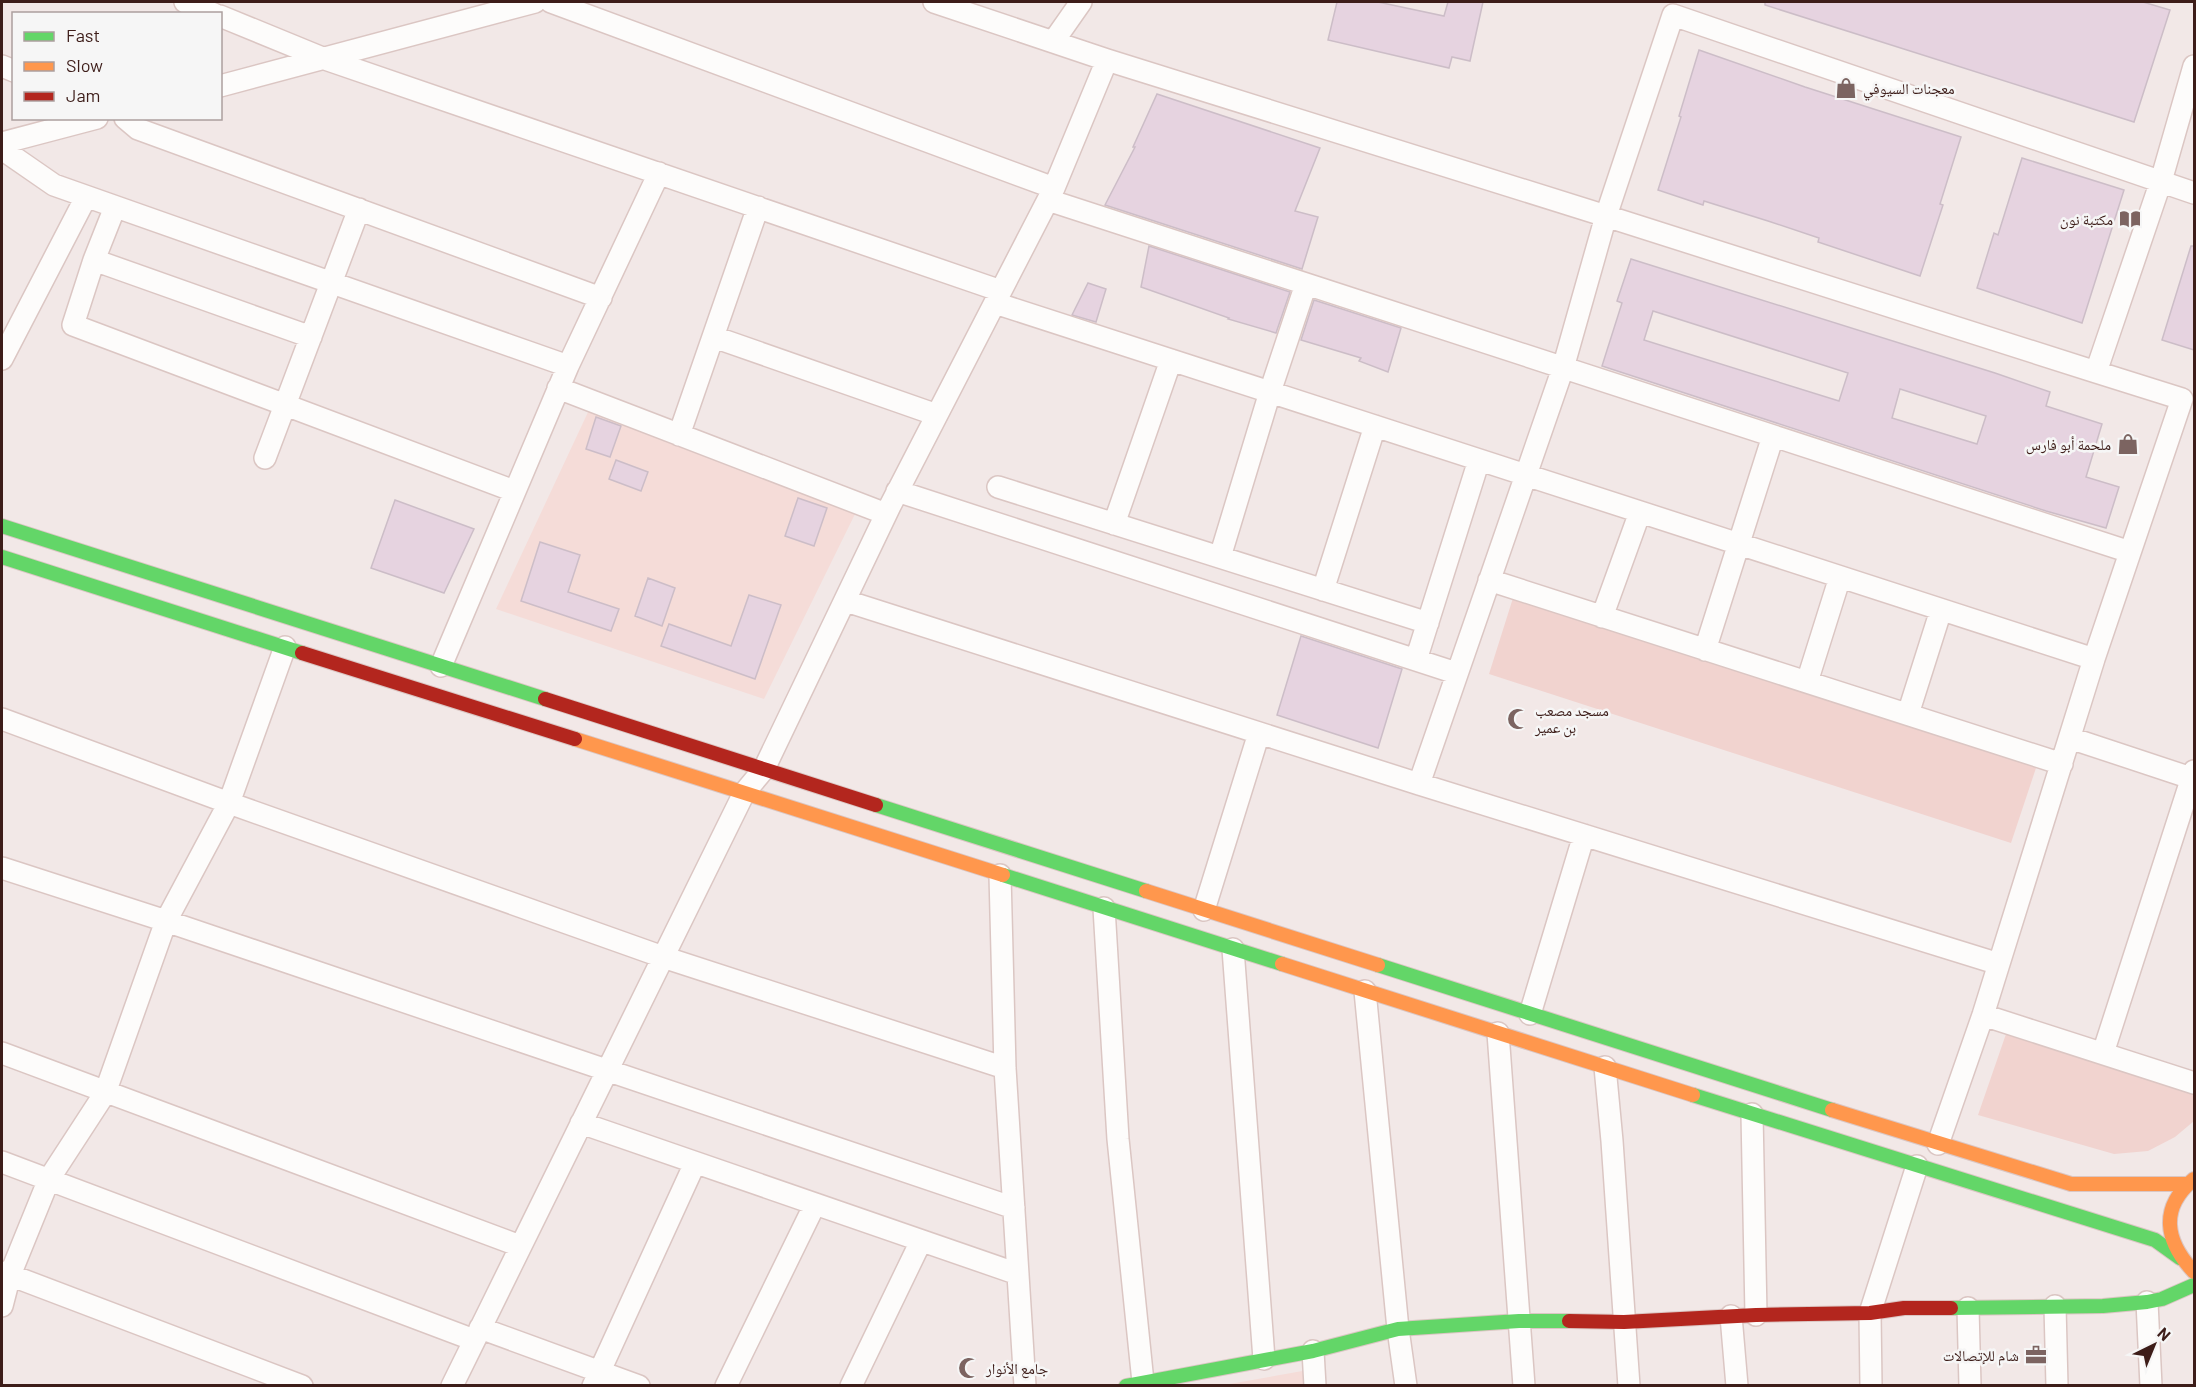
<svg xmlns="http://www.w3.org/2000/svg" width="2196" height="1387" font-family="Barlow,'Noto Naskh Arabic',sans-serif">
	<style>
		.built { fill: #f5dcd8 }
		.green { fill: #f1d3cf }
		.building { fill: #e6d3e0; stroke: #ccbdc7; stroke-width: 1.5; fill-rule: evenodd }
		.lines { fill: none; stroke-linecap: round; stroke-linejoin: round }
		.street-casing { stroke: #dbc6c3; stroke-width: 24 }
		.fast-casing { stroke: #dbc6c3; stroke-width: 16 }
		.slow-casing { stroke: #dbc6c3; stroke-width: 16 }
		.jam-casing { stroke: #dbc6c3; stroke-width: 16 }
		.street { stroke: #fdfcfb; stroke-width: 21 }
		.fast { stroke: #63d668; stroke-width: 14 }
		.slow { stroke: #ff974d; stroke-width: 14 }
		.jam { stroke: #b3261e; stroke-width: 14 }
		.labels { text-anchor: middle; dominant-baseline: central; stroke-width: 5; stroke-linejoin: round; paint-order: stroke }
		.poi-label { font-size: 15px; fill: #3d1d19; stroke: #f6f6f6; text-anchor: start }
	</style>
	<rect width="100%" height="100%" fill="#f2e8e7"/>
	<path class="built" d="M589 410 856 512 764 699 496 609Z
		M1308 1370 1309 1385H1224Z"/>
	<path class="green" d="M1513 598 2037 765 2011 843 1489 674Z
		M2006 1034 2194 1094V1121L2175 1137 2148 1151 2114 1154 1978 1115Z"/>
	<path class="building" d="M1337 2H1378L1444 16 1448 2H1483L1470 61 1452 57 1449 68 1328 40Z
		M1765 2H2143L2170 10 2134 122 1765 5Z
		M1699 50 1805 87 1961 137 1940 204 1943 205 1920 276 1818 242 1819 238 1768 221 1704 201 1703 205 1658 190 1681 117 1679 116Z
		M1157 94 1320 148 1295 211 1318 217 1302 269 1105 205 1135 147H1133Z
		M2022 158 2124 190 2082 323 1977 288 1994 233 1998 235Z
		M1149 246 1290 292 1276 333 1228 319 1229 318 1141 287Z
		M2191 246H2194V350L2162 340Z
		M1631 259 1995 373 2050 392 2046 406 2102 424 2086 477 2119 487 2106 528 2046 511 1602 366 1622 303 1617 301ZM1653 311 1848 373 1839 401 1644 340ZM1900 389 1986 416 1977 444 1892 418Z
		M1088 283 1106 289 1096 322 1072 315Z
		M1314 300 1401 328 1388 372 1359 361 1361 358 1301 340Z
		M596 417 621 426 610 457 586 449Z
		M616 460 648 472 641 491 609 479Z
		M798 498 827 508 814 546 785 536Z
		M395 500 474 529 444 593 371 568Z
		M540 542 580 555 568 592 619 609 611 631 521 601Z
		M648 578 675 588 662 626 635 616Z
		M749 595 781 605 755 679 661 646 669 624 731 646Z
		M1301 636 1402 669 1378 748 1277 715Z"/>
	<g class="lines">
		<defs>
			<path id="street" d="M185 2 214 14
				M551 2 1054 188
				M934 2 1107 60 1606 216 1563 368 1419 784
				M220 16 325 59 1001 291
				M1053 42 1081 2
				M2 66 14 71
				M220 86 535 2
				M125 118 138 129 601 298
				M2 143 97 118
				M2 149 54 185 568 366
				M1048 200 2130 552
				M115 207 94 260 73 325 514 491
				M94 260 311 337
				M995 303 2094 659
				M714 337 937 415
				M2 359 86 197
				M2096 372 1606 216 1673 15 2194 193
				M558 388 886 514
				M679 435 758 207
				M265 458 359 209
				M998 487 1428 623
				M897 491 1456 673
				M1114 524 1171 360
				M1220 557 1270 392 1306 284
				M1489 580 2062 764
				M1323 590 1375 426
				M846 601 1419 784 1999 964
				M1602 617 1640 512
				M1705 650 1773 436
				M1416 660 1479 460
				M441 666 568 366 659 173
				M1807 682 1840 577
				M1908 714 1941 610
				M2 719 229 803 663 957 1005 1068
				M2070 738 2194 779
				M2 868 166 921 1014 1208
				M1000 875 1005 1068 1025 1386
				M1104 908 1118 1139 1143 1382
				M1204 910 1259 733
				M1233 949 1264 1359
				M1365 991 1398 1329 1406 1386
				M1530 1014 1584 835
				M1983 1015 2194 1083
				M1498 1033 1524 1386
				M2 1053 520 1246
				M2103 1053 2194 771
				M1605 1067 1612 1141 1629 1386
				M1752 1114 1756 1315
				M581 1123 1018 1274
				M1938 1144 1983 1015 2094 659 2182 399 2096 372 2161 181 2194 66
				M2 1162 474 1340
				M2 1272 302 1386
				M2147 1302 2151 1386
				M2 1306 10 1275 49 1179 105 1093 166 921 229 803 285 647
				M2055 1306 2057 1386
				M1968 1308 1970 1386
				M1731 1316 1737 1386
				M480 1328 639 1386
				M1313 1351 1315 1386
				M452 1386 744 793 764 769 890 506 1054 188 1107 60
				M593 1386 695 1163
				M726 1386 815 1204
				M851 1386 921 1241
				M1871 1386 1870 1313 1917 1166"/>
			<path id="fast" d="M2 526 545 699
				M2 557 302 653
				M876 805 1146 891
				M1003 875 1282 964
				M1378 965 1832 1110
				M1693 1095 2155 1240 2180 1258
				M1951 1308 2103 1306 2147 1302 2162 1299 2194 1285
				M1126 1386 1313 1351 1398 1329 1519 1321H1569"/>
			<path id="slow" d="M575 739 1003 875
				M1146 891 1378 965
				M1282 964 1693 1095
				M1832 1110 2071 1184H2186
				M2194 1179C2159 1208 2165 1241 2194 1272"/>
			<path id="jam" d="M302 653 575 739
				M545 699 876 805
				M1569 1321 1624 1322 1756 1315 1870 1313 1904 1308H1951"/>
		</defs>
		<use href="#street" class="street-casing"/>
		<use href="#fast" class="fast-casing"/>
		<use href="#slow" class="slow-casing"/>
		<use href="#jam" class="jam-casing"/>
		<use href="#street" class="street"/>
		<use href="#fast" class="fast"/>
		<use href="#slow" class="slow"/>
		<use href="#jam" class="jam"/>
	</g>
	<defs>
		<symbol id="shop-bare" viewBox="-9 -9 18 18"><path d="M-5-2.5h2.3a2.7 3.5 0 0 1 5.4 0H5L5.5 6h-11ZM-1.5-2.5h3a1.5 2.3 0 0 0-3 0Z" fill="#7c6461" stroke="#f6f6f6" stroke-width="2.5" paint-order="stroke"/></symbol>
		<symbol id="library-bare" viewBox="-9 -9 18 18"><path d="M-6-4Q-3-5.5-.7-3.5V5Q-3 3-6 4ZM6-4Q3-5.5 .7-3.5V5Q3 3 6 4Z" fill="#7c6461" stroke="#f6f6f6" stroke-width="2.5" paint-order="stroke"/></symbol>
		<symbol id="mosque-bare" viewBox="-9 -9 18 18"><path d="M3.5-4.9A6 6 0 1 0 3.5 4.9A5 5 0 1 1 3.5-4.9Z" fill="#7c6461" stroke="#f6f6f6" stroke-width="2.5" paint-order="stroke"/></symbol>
		<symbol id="office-bare" viewBox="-9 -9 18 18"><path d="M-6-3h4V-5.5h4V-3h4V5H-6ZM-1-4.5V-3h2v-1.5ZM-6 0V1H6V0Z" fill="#7c6461" stroke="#f6f6f6" stroke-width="2.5" paint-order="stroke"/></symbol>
	</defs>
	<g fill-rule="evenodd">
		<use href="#shop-bare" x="1831" y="73" width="30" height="30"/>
		<use href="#library-bare" x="2115" y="204" width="30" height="30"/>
		<use href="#shop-bare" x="2113" y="429" width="30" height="30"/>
		<use href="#mosque-bare" x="1503" y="704" width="30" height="30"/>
		<use href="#office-bare" x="2021" y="1340" width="30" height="30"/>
		<use href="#mosque-bare" x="954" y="1353" width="30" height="30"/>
	</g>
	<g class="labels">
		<g class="poi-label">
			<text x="1863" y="88">معجنات السيوفي</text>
			<text x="2113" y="219" text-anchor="end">مكتبة نون</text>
			<text x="2111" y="444" text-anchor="end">ملحمة أبو فارس</text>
			<text x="1535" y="710">مسجد مصعب<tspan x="1535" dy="17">بن عمير</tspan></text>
			<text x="2019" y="1355" text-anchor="end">شام للإتصالات</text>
			<text x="986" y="1368">جامع الأنوار</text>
		</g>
	</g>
	<rect width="2196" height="1387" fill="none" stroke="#3d1d19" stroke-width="6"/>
	<rect x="12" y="12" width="210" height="108" fill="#f6f6f6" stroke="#ac9f9e" stroke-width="1.5"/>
	<rect x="24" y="32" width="30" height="9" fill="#63d668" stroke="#ac9f9e" stroke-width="1.5"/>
	<text x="66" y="42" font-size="18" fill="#3d1d19">Fast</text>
	<rect x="24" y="62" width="30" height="9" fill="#ff974d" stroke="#ac9f9e" stroke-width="1.5"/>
	<text x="66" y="72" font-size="18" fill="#3d1d19">Slow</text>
	<rect x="24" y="92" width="30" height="9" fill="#b3261e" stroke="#ac9f9e" stroke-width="1.5"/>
	<text x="66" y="102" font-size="18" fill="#3d1d19">Jam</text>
	<g transform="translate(2154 1345) rotate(43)" stroke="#f6f6f6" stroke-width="4.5" paint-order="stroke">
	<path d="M0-4.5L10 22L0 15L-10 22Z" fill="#3d1d19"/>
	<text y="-9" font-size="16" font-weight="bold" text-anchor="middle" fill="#3d1d19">N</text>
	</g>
</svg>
